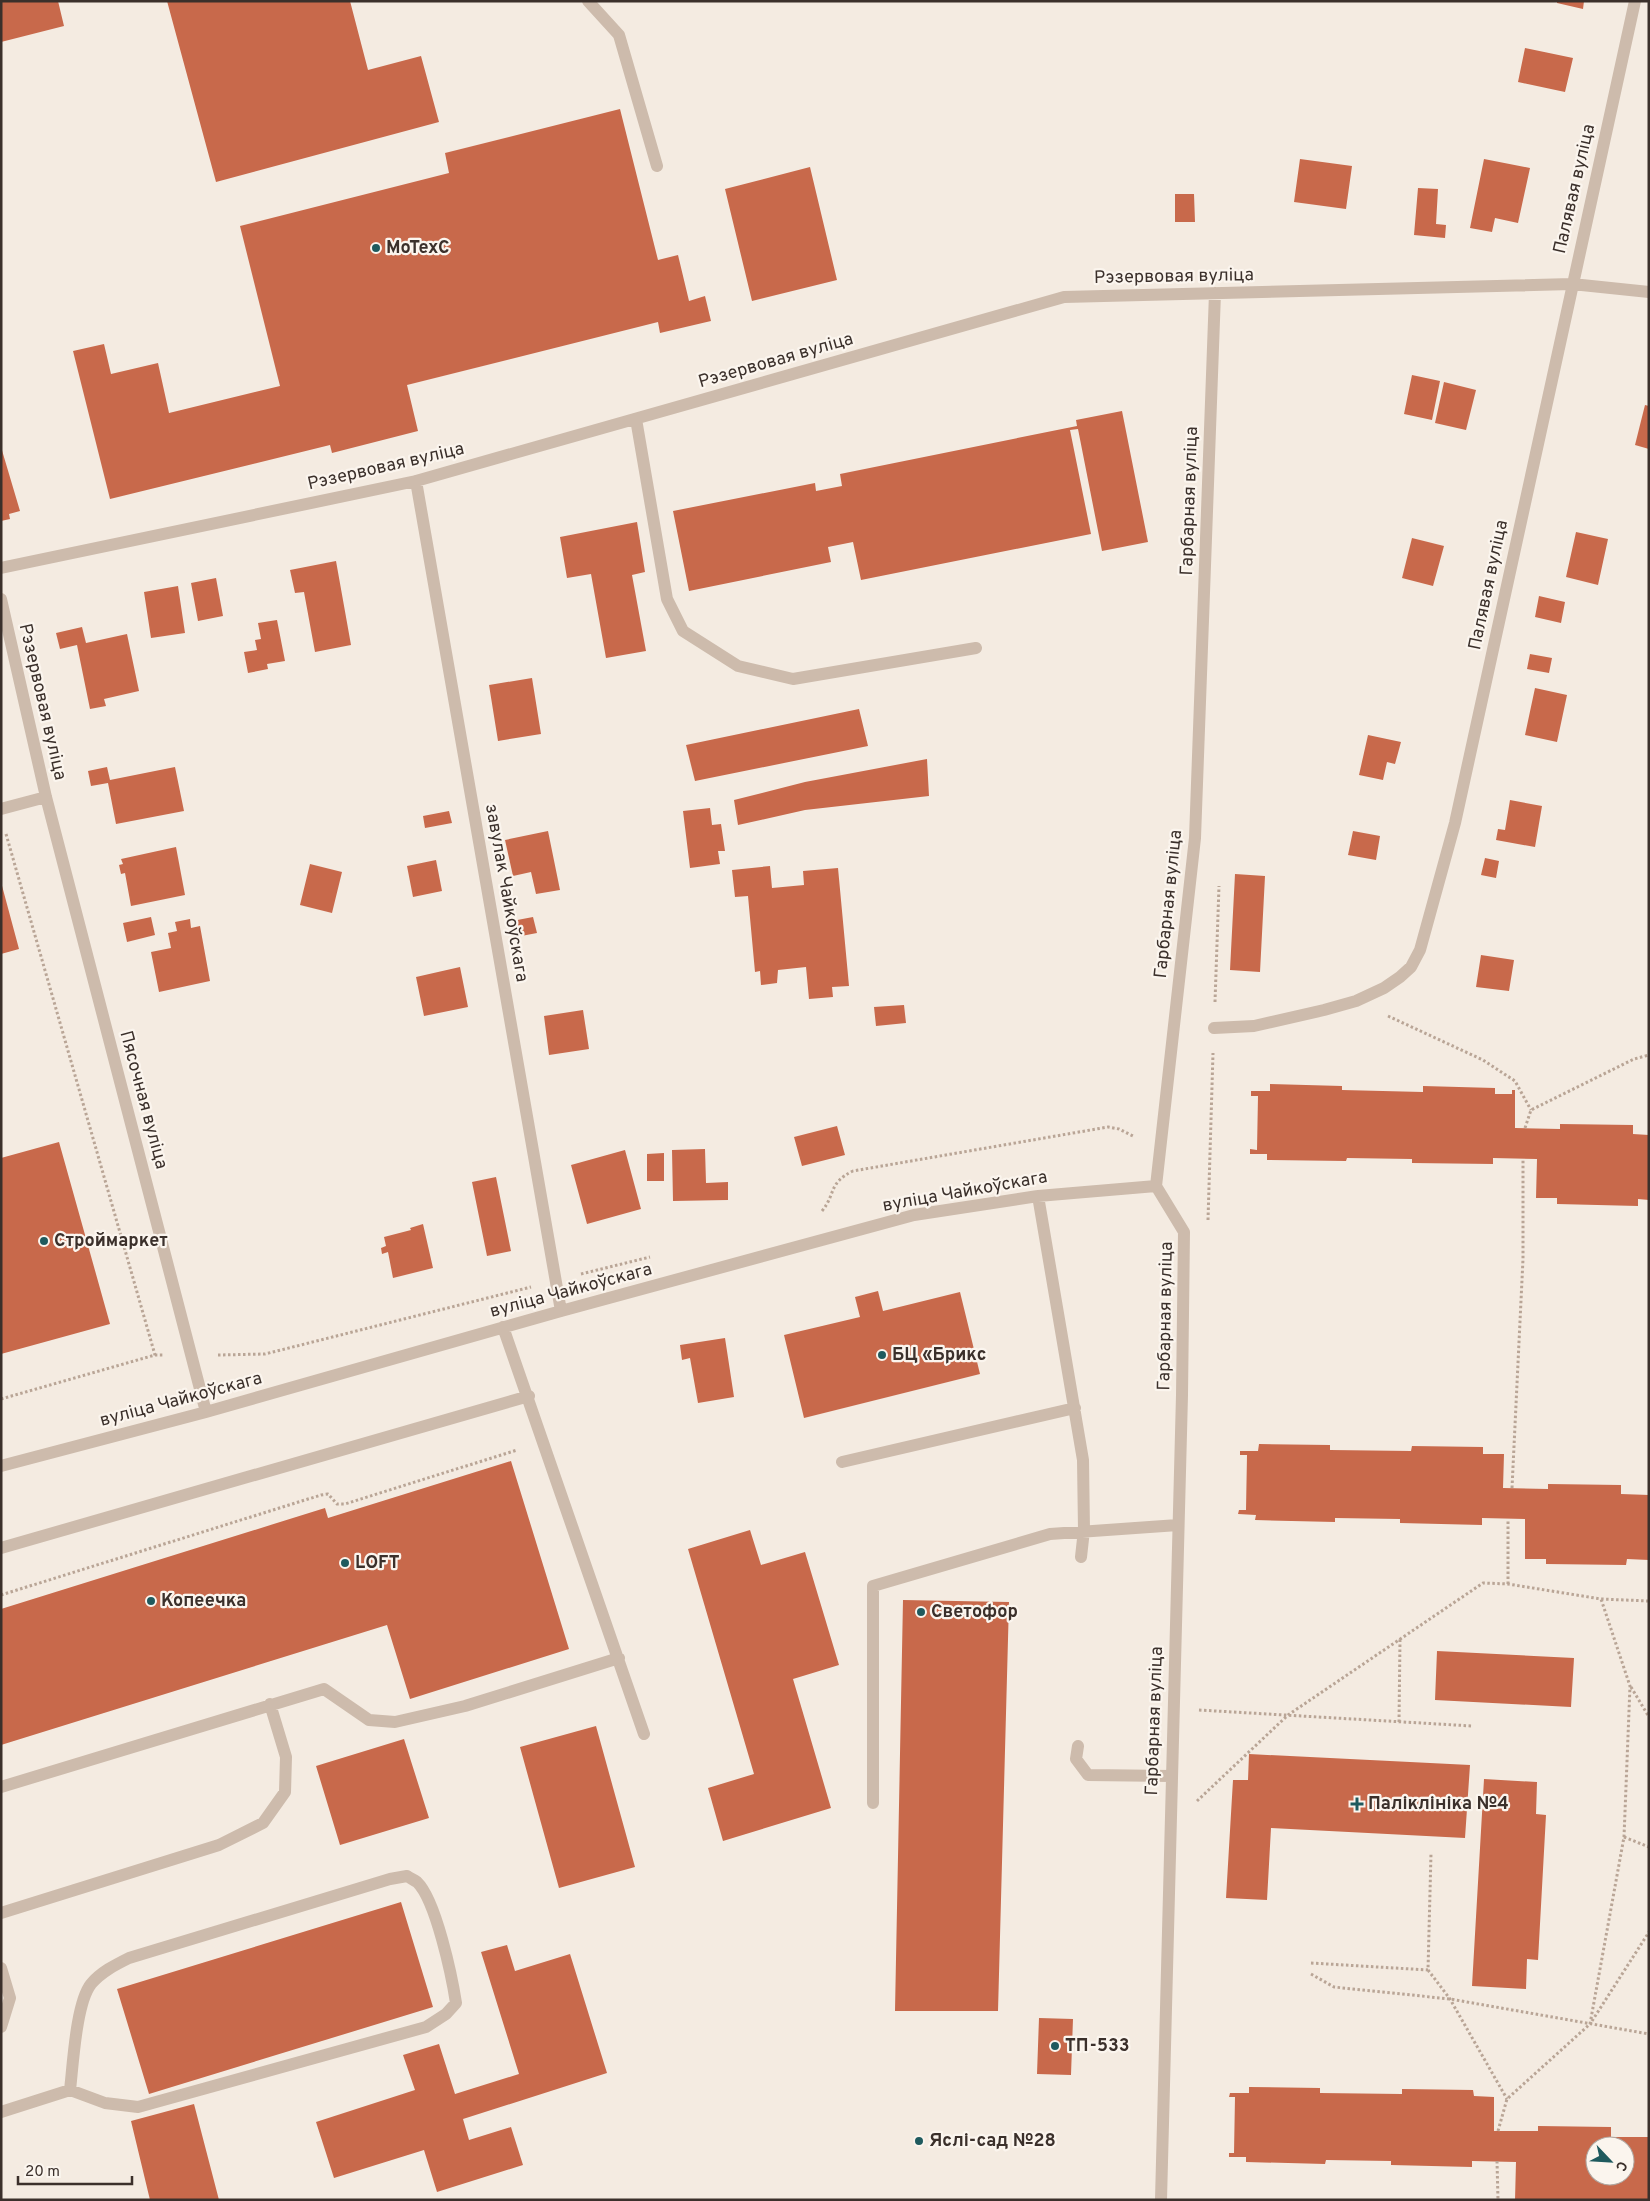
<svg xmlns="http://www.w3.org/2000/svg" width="1650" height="2201" font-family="Overpass,sans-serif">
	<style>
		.building { fill: #c8694b; fill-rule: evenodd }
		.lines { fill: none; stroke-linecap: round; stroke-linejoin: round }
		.path { stroke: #b9a596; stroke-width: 3; stroke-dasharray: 2.5 2.5; stroke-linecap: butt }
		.minor { stroke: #cdbbac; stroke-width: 12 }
		.poi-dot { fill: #1f5a5e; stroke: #fbf5ee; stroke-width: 2 }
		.labels { text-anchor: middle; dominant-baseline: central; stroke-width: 4.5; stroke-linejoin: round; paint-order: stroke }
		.street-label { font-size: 18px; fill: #3b302b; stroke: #fbf5ee }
		.poi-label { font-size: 18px; font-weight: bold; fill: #3b302b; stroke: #fbf5ee; text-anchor: start }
	</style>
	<rect width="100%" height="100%" fill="#f4ebe1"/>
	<path class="building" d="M1 1H58L64 26 1 42Z
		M167 1H350L368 70 421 56 439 122 216 182Z
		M1557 1H1584L1583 9 1557 3Z
		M1525 48 1573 58 1565 92 1518 82Z
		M620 109 658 260 678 255 689 301 705 296 711 321 660 333 658 322 407 385 418 431 332 453 330 445 110 499 73 351 104 344 111 374 158 363 169 413 280 386 240 226 449 173 445 153Z
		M1300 159 1352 166 1346 209 1294 202Z
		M1484 159 1530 168 1518 223 1495 218 1492 232 1470 228Z
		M810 167 837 280 752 301 725 189Z
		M1418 188 1438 189 1436 224 1446 225 1445 238 1414 235Z
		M1175 194H1194L1195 222H1175Z
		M1412 375 1440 381 1432 420 1404 414Z
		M1444 382 1476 390 1466 430 1435 423Z
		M1645 405 1649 406V449L1635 445Z
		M1122 411 1148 542 1102 551 1078 429 1070 430 1091 534 861 580 853 542 828 547 831 562 689 591 673 511 815 483 816 491 842 486 840 474 1077 426 1076 420Z
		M1 447 20 511 9 514 10 519 1 521Z
		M637 522 645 572 632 575 646 651 606 658 591 574 567 578 560 537Z
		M1576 532 1608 539 1598 585 1566 577Z
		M1412 538 1444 546 1433 586 1402 578Z
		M336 561 351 645 315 652 304 592 295 593 290 570Z
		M216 578 223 616 198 621 191 583Z
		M178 586 185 633 151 638 144 592Z
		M1539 596 1565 602 1561 623 1535 617Z
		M277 620 285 661 267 664 268 669 248 673 244 652 257 650 255 640 261 639 258 623Z
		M82 627 86 643 127 634 139 691 104 699 106 706 90 709 77 645 60 649 56 633Z
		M1530 654 1552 658 1549 673 1527 669Z
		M532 678 541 734 498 741 489 685Z
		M1535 688 1567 695 1557 742 1525 735Z
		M859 709 868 746 695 781 686 745Z
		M1368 735 1401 742 1395 764 1387 762 1383 780 1359 775Z
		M927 759 929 796 805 810 738 825 734 800 805 782Z
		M107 767 110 780 175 767 184 811 116 824 108 783 91 786 88 771Z
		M1510 800 1542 806 1535 847 1496 840 1498 829 1505 830Z
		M710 808 712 825 721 824 725 851H718L720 864 690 868 683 811Z
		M449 811 452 823 425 828 423 816Z
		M548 831 560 890 536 894 531 872 513 876 505 840Z
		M1353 831 1380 836 1376 860 1348 855Z
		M176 847 185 895 131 906 125 873 121 874 119 865 123 864 121 859Z
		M1485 858 1499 861 1496 878 1481 875Z
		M436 860 442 891 413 897 407 866Z
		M310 864 342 872 332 913 300 905Z
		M770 866 772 888 804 885 803 871 838 868 849 986 832 987 833 997 809 999 806 967 778 970 777 983 761 985 760 971 755 972 748 896 735 897 732 870Z
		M1235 874 1265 876 1260 972 1230 970Z
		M1 882 19 949 1 954Z
		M151 917 155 935 127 942 123 923Z
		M533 917 537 933 516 937 512 921Z
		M190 919 191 928 200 926 210 981 159 992 151 952 171 948 168 933 177 931 175 922Z
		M1481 955 1514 960 1509 991 1476 987Z
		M460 967 468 1007 424 1016 416 977Z
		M904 1005 906 1023 876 1026 874 1007Z
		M583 1010 589 1049 549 1055 544 1016Z
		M1270 1084 1342 1086V1090L1423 1092V1086L1495 1088V1094H1512V1090H1515V1128L1560 1129V1124L1633 1125V1134L1649 1135V1200L1638 1199V1206L1557 1204V1198H1536L1537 1159 1493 1158V1164L1412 1163V1159L1347 1158 1346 1161 1267 1160V1154H1250V1149L1257 1150 1258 1096H1251V1091H1270Z
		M837 1126 845 1155 802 1166 794 1137Z
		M59 1142 110 1324 1 1354V1158Z
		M705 1149 706 1183 728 1182V1200L673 1201 672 1150Z
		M625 1150 641 1209 587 1224 571 1165Z
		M664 1153V1181H647V1154Z
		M496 1177 511 1251 487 1256 472 1182Z
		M423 1224 433 1268 393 1278 388 1252 382 1254 381 1248 386 1246 384 1237 411 1230 410 1228Z
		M878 1291 883 1311 960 1292 980 1374 804 1418 784 1335 860 1317 855 1297Z
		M725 1338 734 1397 698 1403 690 1358 682 1360 680 1345Z
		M1259 1444 1330 1445V1450L1411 1451 1412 1446 1483 1447V1454H1504L1503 1488 1548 1489V1484L1621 1485V1494L1649 1495V1560L1627 1559 1626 1565 1546 1564V1559H1525V1519L1482 1518V1525L1400 1523V1519L1335 1518V1522L1255 1520 1256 1515 1238 1514 1239 1510H1246L1247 1455H1240V1451H1258Z
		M511 1461 569 1649 410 1699 387 1625 1 1745V1609L325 1508 328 1518Z
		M750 1530 761 1565 805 1552 839 1665 793 1679 831 1808 723 1841 708 1788 754 1774 688 1549Z
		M903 1600 1009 1602 998 2011H895Z
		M1437 1651 1574 1658 1571 1707 1435 1700Z
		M596 1726 635 1867 559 1888 520 1747Z
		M404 1739 429 1818 340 1845 316 1766Z
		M1249 1754 1470 1765 1465 1838 1271 1828 1267 1900 1226 1898 1233 1780H1248Z
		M1484 1779 1537 1782 1536 1814 1546 1815 1538 1960 1527 1959 1526 1989 1472 1986Z
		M401 1902 433 2007 149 2094 117 1989Z
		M507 1945 515 1971 570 1954 607 2073 463 2119 469 2140 511 2127 523 2165 437 2192 424 2150 334 2178 316 2122 415 2090 403 2055 439 2044 455 2094 519 2074 481 1952Z
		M1039 2018 1073 2019 1071 2075 1037 2074Z
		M1249 2087 1320 2088V2093L1402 2094V2089L1473 2090 1474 2096 1494 2097V2131H1538V2126L1611 2127V2137H1649V2200H1515L1516 2162 1472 2161V2167L1391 2165V2161L1326 2160 1325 2164 1246 2162V2157H1229V2153H1234L1235 2097H1229L1230 2093H1249ZM1595 2146H1625V2176H1595Z
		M194 2104 219 2200H150L131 2121Z"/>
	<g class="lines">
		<path class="path" d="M6 834 155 1355
			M1215 1002 1219 886
			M1388 1016 1483 1060 1515 1081 1531 1110
			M1525 1128 1531 1110 1634 1059 1649 1055
			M822 1211C836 1194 828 1183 853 1171L1108 1127 1119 1129 1135 1137
			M1208 1220 1213 1053
			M581 1274 650 1257
			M218 1355 265 1354 531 1287
			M1 1399 155 1355H164
			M1512 1488 1523 1259V1159
			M1508 1584V1519
			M1 1595 321 1495 328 1494 337 1504H345L517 1450
			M1631 1687 1649 1717
			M1199 1710 1472 1726
			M1399 1722 1400 1639
			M1197 1801 1288 1715 1483 1583 1508 1584 1601 1599 1649 1601
			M1624 1837 1649 1847
			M1311 1963 1428 1970 1431 1853
			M1428 1970 1450 1999 1507 2099
			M1311 1974 1334 1987 1450 1999 1649 2034
			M1592 2021 1649 1932
			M1498 2131 1507 2099 1590 2024 1624 1837 1630 1686 1601 1599
			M1497 2161 1498 2200"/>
		<path class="minor" d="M588 1 619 35 657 166
			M636 419 667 599 683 631 738 666 793 679 976 648
			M416 481 561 1311
			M1 568 416 481 1064 297 1572 284 1649 292
			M1 599 46 797 206 1412
			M1 809 46 797
			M1214 1028 1254 1026 1324 1010 1356 1001 1384 988 1400 977 1411 967 1420 950 1455 823 1635 1
			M1038 1196 1083 1460 1084 1530 1081 1557
			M503 1327 644 1734
			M842 1462 1075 1408
			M1 1466 206 1412 561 1311 914 1215 1038 1196 1156 1186
			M1 1548 529 1396
			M1078 1746 1076 1759 1088 1775 1171 1776
			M1 1787 324 1689 369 1720 395 1722 465 1706 619 1658
			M873 1803V1586L1050 1534 1178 1525
			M1 1913 219 1845 263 1823 285 1792 286 1757 270 1704
			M1 1968 10 1998 1 2027
			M1 2112 70 2090 105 2103 138 2107 426 2027 446 2014 456 2003C452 1977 436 1900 417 1882 414 1880 410 1878 407 1876L390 1879 129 1958C115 1965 101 1972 91 1984 76 2003 73 2065 70 2090
			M1161 2200 1182 1395 1184 1232 1156 1186 1195 838 1215 293"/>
	</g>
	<g class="poi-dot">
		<circle cx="376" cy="248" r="5"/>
		<circle cx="44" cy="1241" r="5"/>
		<circle cx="882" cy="1355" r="5"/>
		<circle cx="345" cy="1563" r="5"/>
		<circle cx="151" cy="1601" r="5"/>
		<circle cx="921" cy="1612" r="5"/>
		<path d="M1354.5 1796.5h5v5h5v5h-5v5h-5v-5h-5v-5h5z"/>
		<circle cx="1055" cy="2046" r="5"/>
		<circle cx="919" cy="2141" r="5"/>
	</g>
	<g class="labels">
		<g class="street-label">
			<text transform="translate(1575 189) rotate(-77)">Палявая вуліца</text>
			<text transform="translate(1174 277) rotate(-1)">Рэзервовая вуліца</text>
			<text transform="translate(776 361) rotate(-16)">Рэзервовая вуліца</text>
			<text transform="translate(386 467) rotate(-13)">Рэзервовая вуліца</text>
			<text transform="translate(1190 501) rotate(-88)">Гарбарная вуліца</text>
			<text transform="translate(1489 585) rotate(-78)">Палявая вуліца</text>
			<text transform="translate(42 702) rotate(77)">Рэзервовая вуліца</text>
			<text transform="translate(506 893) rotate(80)">завулак Чайкоўскага</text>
			<text transform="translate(1169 904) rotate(-84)">Гарбарная вуліца</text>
			<text transform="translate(143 1100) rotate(75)">Пясочная вуліца</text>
			<text transform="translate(965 1192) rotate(-10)">вуліца Чайкоўскага</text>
			<text transform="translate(571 1291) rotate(-15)">вуліца Чайкоўскага</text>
			<text transform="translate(1166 1316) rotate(-89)">Гарбарная вуліца</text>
			<text transform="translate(181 1400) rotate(-15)">вуліца Чайкоўскага</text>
			<text transform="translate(1155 1721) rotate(-88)">Гарбарная вуліца</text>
		</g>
		<g class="poi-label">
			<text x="386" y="248">MoTexC</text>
			<text x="54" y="1241">Строймаркет</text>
			<text x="892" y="1355">БЦ «Брикс</text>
			<text x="355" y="1563">LOFT</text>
			<text x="161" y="1601">Копеечка</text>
			<text x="931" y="1612">Светофор</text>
			<text x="1368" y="1804">Паліклініка №4</text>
			<text x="1065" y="2046">ТП-533</text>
			<text x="929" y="2141">Яслі-сад №28</text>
		</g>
	</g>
	<rect width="1650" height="2201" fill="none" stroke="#3b302b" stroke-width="5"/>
	<g transform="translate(1610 2161) rotate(115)"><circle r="24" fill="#fbf5ee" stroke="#aea6a0"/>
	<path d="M0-4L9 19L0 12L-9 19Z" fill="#1f5a5e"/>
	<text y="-8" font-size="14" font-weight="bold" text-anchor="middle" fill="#3b302b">С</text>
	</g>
	<path d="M18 2176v8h114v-8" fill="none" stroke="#3b302b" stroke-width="2.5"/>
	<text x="25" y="2176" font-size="15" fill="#3b302b" stroke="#fbf5ee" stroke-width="4" paint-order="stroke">20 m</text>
</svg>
